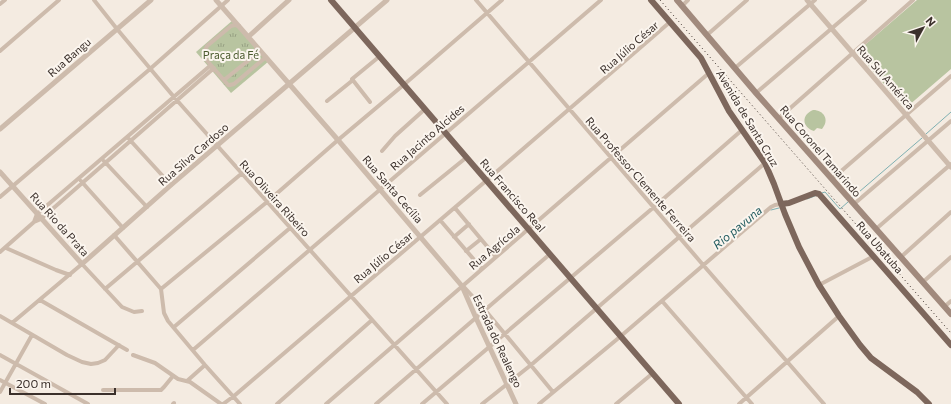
<svg xmlns="http://www.w3.org/2000/svg" width="951" height="404" font-family="Commissioner,sans-serif">
	<style>
		.grass { fill: #b8c4a0 }
		.park { fill: url(#park-tufts) }
		.lines { fill: none; stroke-linecap: round; stroke-linejoin: round }
		.stream { stroke: #7fb0b2; stroke-width: 1 }
		.minor { stroke: #cdbbac; stroke-width: 4 }
		.tertiary { stroke: #cdbbac; stroke-width: 5 }
		.secondary { stroke: #a18a7d; stroke-width: 6 }
		.primary { stroke: #7d675c; stroke-width: 6 }
		.rail { stroke: #3b302b; stroke-width: 1; stroke-dasharray: 1 3; stroke-linecap: butt }
		.labels { text-anchor: middle; dominant-baseline: central; stroke-width: 4; stroke-linejoin: round; paint-order: stroke }
		.street-label { font-size: 11px; fill: #3b302b; stroke: #fbf5ee }
		.park-label { font-size: 11px; fill: #4a5a2e; stroke: #fbf5ee }
		.water-label { font-size: 12px; font-style: italic; fill: #1f5a5e; stroke: #fbf5ee }
	</style>
	<defs>
		<pattern id="park-tufts" width="24" height="20" patternUnits="userSpaceOnUse"><rect width="24" height="20" fill="#b8c4a0"/><path d="M3 7l-1-3M5 7V3M7 7l1-3M15 17l-1-3M17 17v-4M19 17l1-3" fill="none" stroke="#97a083"/></pattern>
	</defs>
	<rect width="100%" height="100%" fill="#f4ebe1"/>
	<path class="grass" d="M917 0H951V69L908 106 904 107 902 105 859 55 858 53 859 50Z
		M813 110C824 110 830 120 822 129L817 128 814 131C802 127 801 115 813 110Z"/>
	<path class="park" d="M233 20 269 61 231 93 196 52Z"/>
	<g class="lines">
		<path class="stream" d="M926 134 951 112
			M822 193 825 192 840 209 848 202
			M852 198 922 138
			M807 199 815 196
			M771 210 779 208"/>
		<path class="minor" d="M94 0 117 29 174 97 447 404
			M476 0 704 266 824 404
			M0 4 5 0
			M682 6 688 0
			M239 26 235 25 231 26 207 46 204 53V57L228 85H230L234 84 266 57
			M707 35 747 0
			M0 51 59 0
			M735 68 815 0
			M224 80 254 56 256 50V46
			M756 93 865 0
			M327 101 353 80
			M370 102 352 79 380 56
			M779 118 913 0
			M129 139 171 185
			M382 151 395 136 425 109
			M104 161 147 207
			M832 179 951 76
			M81 181 123 228
			M420 195 467 157
			M0 197 150 69 228 0
			M854 204 951 121
			M455 208 496 257
			M440 220 482 269
			M34 222 37 214 211 65
			M876 229 951 164
			M114 235 161 289 164 313 168 321 205 365 240 404
			M454 237 469 224
			M6 248 56 270 70 275
			M466 251 481 239
			M0 252 34 222 41 219 214 68
			M901 257 951 212
			M923 282 951 257
			M819 285 874 256
			M464 287 485 310 553 392
			M105 289 241 174
			M161 289 267 202 338 140 407 82 502 0
			M40 300 127 350
			M662 301 752 404
			M944 307 951 301
			M0 316 67 355 82 362 91 364 98 363 105 360 119 345
			M12 323 82 264 122 307 134 312 142 311
			M174 327 290 228
			M193 350 601 0
			M0 355 88 404
			M133 355 155 363 178 379 190 382 221 404
			M0 380 45 404
			M187 381 205 365
			M103 390H161L164 387 173 376
			M0 392 32 335
			M173 404 174 403
			M223 404 234 396 487 180 670 22
			M277 404 372 320
			M326 404 709 73
			M376 404 550 254
			M422 404 654 207 742 130
			M482 404 531 365 765 163
			M539 404 621 336 771 207 775 205 781 204
			M616 404 653 373
			M739 404 839 316"/>
		<path class="tertiary" d="M216 0 338 140 462 286 476 318 516 404
			M807 0 951 167
			M248 37 289 0
			M0 129 151 0
			M0 172 82 264 171 185 387 0"/>
		<path class="secondary" d="M677 0 756 93 951 314"/>
		<path class="primary" d="M331 0 679 404
			M651 0 701 58 719 92 729 111 765 163 774 184 785 214 799 247 819 285 839 316 860 345 871 358 917 392 929 404
			M781 204 789 203 815 193 819 194 951 345"/>
		<path class="rail" d="M660 0 951 333"/>
	</g>
	<g class="labels">
		<g class="street-label">
			<text transform="translate(629 47) rotate(-41)">Rua Júlio César</text>
			<text transform="translate(69 57) rotate(-41)">Rua Bangu</text>
			<text transform="translate(886 77) rotate(49)">Rua Sul América</text>
			<text transform="translate(748 118) rotate(59)">Avenida de Santa Cruz</text>
			<text transform="translate(427 137) rotate(-41)">Rua Jacinto Alcides</text>
			<text transform="translate(821 151) rotate(49)">Rua Coronel Tamarindo</text>
			<text transform="translate(193 154) rotate(-41)">Rua Silva Cardoso</text>
			<text transform="translate(641 179) rotate(49)">Rua Professor Clemente Ferreira</text>
			<text transform="translate(393 189) rotate(49)">Rua Santa Cecília</text>
			<text transform="translate(513 195) rotate(49)">Rua Francisco Real</text>
			<text transform="translate(275 198) rotate(48)">Rua Oliveira Ribeiro</text>
			<text transform="translate(60 224) rotate(48)">Rua Rio da Prata</text>
			<text transform="translate(494 247) rotate(-40)">Rua Agrícola</text>
			<text transform="translate(880 247) rotate(49)">Rua Ubatuba</text>
			<text transform="translate(383 257) rotate(-40)">Rua Júlio César</text>
			<text transform="translate(498 341) rotate(65)">Estrada do Realengo</text>
		</g>
		<g class="park-label">
			<text x="231" y="54">Praça da Fé</text>
		</g>
		<g class="water-label">
			<text transform="translate(737 227) rotate(-40)">Rio pavuna</text>
		</g>
	</g>
	<g transform="translate(923 28) rotate(50)" stroke="#fbf5ee" stroke-width="3" paint-order="stroke">
	<path d="M0-3L7 15L0 10L-7 15Z" fill="#3b302b"/>
	<text y="-6" font-size="11" font-weight="bold" text-anchor="middle" fill="#3b302b">N</text>
	</g>
	<path d="M10 388v6h105v-6" fill="none" stroke="#3b302b" stroke-width="2"/>
	<text x="16" y="388" font-size="12" fill="#3b302b" stroke="#fbf5ee" stroke-width="3" paint-order="stroke">200 m</text>
</svg>
